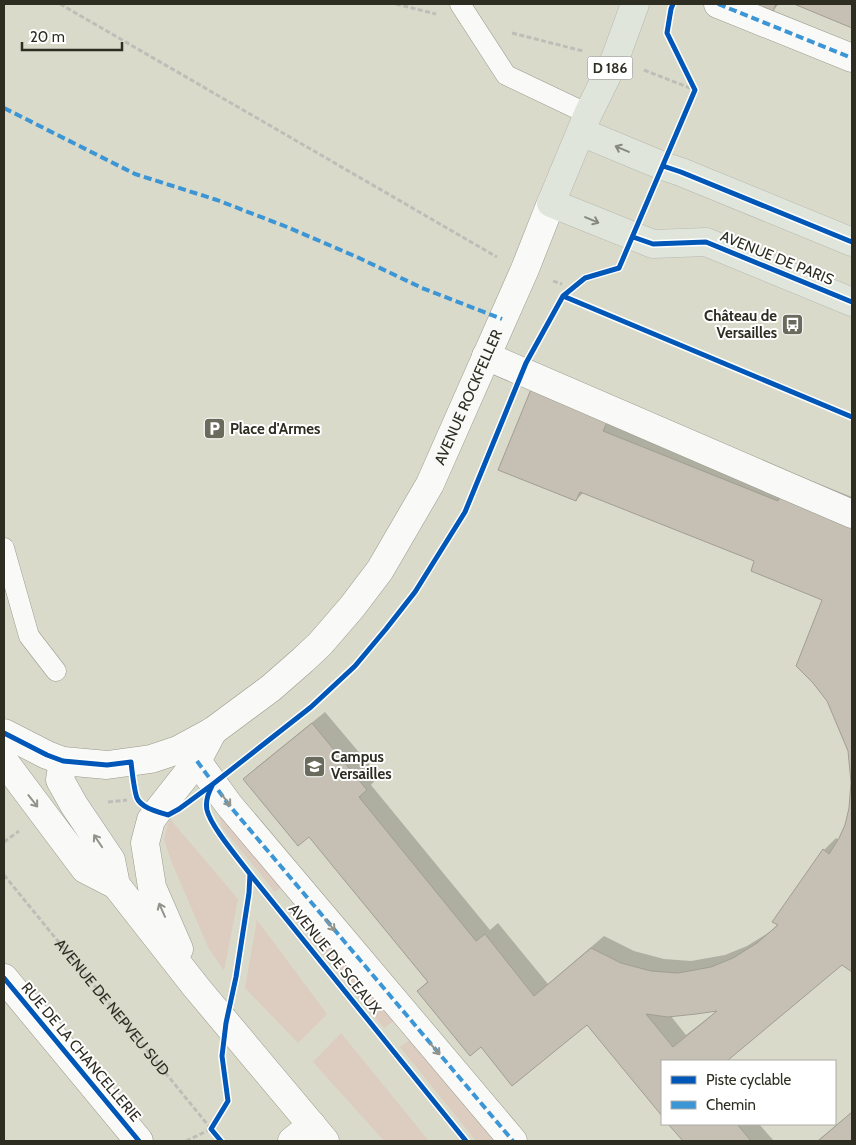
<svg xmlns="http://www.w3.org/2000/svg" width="856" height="1145" font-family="Cabin,sans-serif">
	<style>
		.green { fill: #dccdc0 }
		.shadow { fill: #0003; fill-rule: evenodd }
		.building { fill: #c5c0b3; stroke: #a19e92; fill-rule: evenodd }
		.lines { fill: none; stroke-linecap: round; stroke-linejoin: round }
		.service-casing { stroke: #99998c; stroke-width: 21 }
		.minor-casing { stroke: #99998c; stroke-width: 29 }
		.tertiary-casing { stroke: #99998c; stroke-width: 29 }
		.secondary-casing { stroke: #99998c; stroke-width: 29 }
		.primary-casing { stroke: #b8b8b0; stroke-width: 29 }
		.path { stroke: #bebeb9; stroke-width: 3; stroke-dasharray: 5 2.5; stroke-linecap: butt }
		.service { stroke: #f9f9f7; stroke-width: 20 }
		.minor { stroke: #f9f9f7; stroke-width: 28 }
		.tertiary { stroke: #f9f9f7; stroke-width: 28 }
		.secondary { stroke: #f9f9f7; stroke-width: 28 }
		.primary { stroke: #dfe5da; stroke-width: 28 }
		.quiet { stroke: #3c96d5; stroke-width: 4; stroke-dasharray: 8 4; stroke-linecap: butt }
		.cycleway-casing { stroke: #fff; stroke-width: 8 }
		.cycleway { stroke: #0057b8; stroke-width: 5 }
		.oneway { stroke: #86897e }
		.oneway2 { stroke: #93938c }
		.labels { text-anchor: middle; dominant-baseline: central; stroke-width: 4; stroke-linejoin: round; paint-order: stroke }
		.shield { fill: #fff; stroke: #6c6c64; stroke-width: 1 }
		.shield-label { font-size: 14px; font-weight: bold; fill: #2d2d22 }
		.street-label { font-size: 15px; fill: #2d2d22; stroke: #fff }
		.poi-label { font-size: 15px; font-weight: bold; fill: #2d2d22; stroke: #fff; text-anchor: start }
	</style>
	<rect width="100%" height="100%" fill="#dadaca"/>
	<path class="green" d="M227 810 287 883 275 892 222 827 219 817Z
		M170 819 238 899 224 971 208 947 172 863 164 840 167 827Z
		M301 899 400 1016 384 1028 288 910Z
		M257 920 327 1014 298 1043 245 988Z
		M341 1033 429 1141H384L313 1062Z
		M415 1036 503 1141H476L400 1047Z"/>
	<path class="shadow" d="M756 4H779L772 11Z
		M797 4H852V26Z
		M533 388 786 486 797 475 852 497V782L850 751 824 599 756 561 584 492 576 500Z
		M325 712 379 776 371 785 490 930 498 923 548 984 604 936 634 951 664 959 691 961 725 955 747 946 771 931 778 924 824 850 836 838 839 840 846 825 850 808 852 782V971L842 963 725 1061H662V1115L587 1023 481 1045 418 991 429 980 309 835 245 779 257 767ZM718 1010 686 1035 670 1015Z
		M852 1112V1141H817Z
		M670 1124H759L774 1141H684Z"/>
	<path class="building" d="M752 4H776L773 12Z
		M794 4H852V28Z
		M532 387 609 418 603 431 778 501 784 487 852 514V972L842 965 727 1061H662V1116L587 1025 512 1086 481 1047 470 1056 417 991 428 982 309 837 298 846 243 779 312 723 367 790 359 797 476 941 485 934 534 996 591 948 621 963 651 971 678 973 711 967 733 958 757 943 778 925 772 922 823 849 829 854 839 838 845 825 849 808 851 782 848 751 827 701 813 683 796 666 822 600 751 571 754 561 580 492 576 501 498 470ZM717 1011 673 1047 646 1014 668 1017 696 1014Z
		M852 1112V1141H818Z
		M668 1124H737L751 1141H683Z"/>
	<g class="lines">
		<defs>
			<path id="service" d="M460 4 506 75 588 114
				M4 548 29 636 56 671"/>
			<path id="minor" d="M718 4 852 58
				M486 356 852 514
				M197 761 229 805 513 1141
				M4 978 139 1141
				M292 1141 312 1125"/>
			<path id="tertiary" d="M4 761 85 869 116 885 196 987 325 1141
				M63 761 60 780 74 805 111 860 116 885
				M179 949 152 887 145 843 151 820 157 812 197 761 213 731"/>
			<g id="secondary">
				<path id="s2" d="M4 733 47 755 63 761 107 765 151 759 178 750 213 731 271 688 303 660 320 644 352 607 380 570 430 484 525 269 551 203"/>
			</g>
			<path id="primary" d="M635 4 615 59 588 114 551 203 653 244 706 242 852 302
				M581 132 663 166 681 172 852 242"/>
		</defs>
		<use href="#service" class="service-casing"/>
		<use href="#minor" class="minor-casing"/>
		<use href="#tertiary" class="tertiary-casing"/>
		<use href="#secondary" class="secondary-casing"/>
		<use href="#primary" class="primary-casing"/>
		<g class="path">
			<path d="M60 4 497 257"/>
			<path d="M396 4 436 14"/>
			<path d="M512 33 583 51"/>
			<path d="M644 70 695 90"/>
			<path d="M553 281 562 284"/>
			<path d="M108 802 127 800"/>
			<path d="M4 842 19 831"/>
			<path id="s1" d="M4 875 221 1141"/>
			<path d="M236 977 249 893 250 878"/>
			<path d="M211 1129 228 1101 224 1070"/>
			<path d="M186 1141 211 1129"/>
		</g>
		<use href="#service" class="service"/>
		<use href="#minor" class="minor"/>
		<use href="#tertiary" class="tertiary"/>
		<use href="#secondary" class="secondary"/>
		<use href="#primary" class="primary"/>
		<path class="quiet" d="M718 4 852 58
			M4 108 135 174 217 200 287 227 357 257 422 288 502 319
			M197 761 229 805 513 1141"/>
		<defs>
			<path id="cycleway" d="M663 166 681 172 852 242
				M633 237 653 244 706 242 852 302
				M563 296 852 417
				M4 733 47 755 63 761 107 765 131 762C132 771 134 790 137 798 141 808 159 812 168 815L179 809 213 784 311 707 355 666 386 629 415 592 465 512 526 363 563 296 585 278 619 268 695 90 667 33 671 9 673 4
				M213 784C209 792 205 800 207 810 211 827 239 859 250 874L466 1141
				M4 978 139 1141
				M221 1141 211 1129 228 1101 222 1056 226 1023 236 977 249 893 250 874"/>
		</defs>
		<use href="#cycleway" class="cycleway-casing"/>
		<use href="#cycleway" class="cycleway"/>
	</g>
	<defs><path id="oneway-shaft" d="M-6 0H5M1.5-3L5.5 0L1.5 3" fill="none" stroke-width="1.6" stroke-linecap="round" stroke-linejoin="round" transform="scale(1.25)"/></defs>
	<g class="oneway">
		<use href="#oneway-shaft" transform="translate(622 149) rotate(-157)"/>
		<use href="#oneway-shaft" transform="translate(592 220) rotate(23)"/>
	</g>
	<g class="oneway2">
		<use href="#oneway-shaft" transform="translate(226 800) rotate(52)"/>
		<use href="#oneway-shaft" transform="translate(33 801) rotate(52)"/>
		<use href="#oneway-shaft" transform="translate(98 841) rotate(-124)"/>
		<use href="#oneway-shaft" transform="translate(162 910) rotate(-114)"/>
		<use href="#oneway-shaft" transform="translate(330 925) rotate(50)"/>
		<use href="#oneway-shaft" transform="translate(435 1049) rotate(50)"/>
	</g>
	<defs>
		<symbol id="bus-square" viewBox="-11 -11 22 22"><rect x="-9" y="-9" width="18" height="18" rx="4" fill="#6a6a5d" stroke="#fff"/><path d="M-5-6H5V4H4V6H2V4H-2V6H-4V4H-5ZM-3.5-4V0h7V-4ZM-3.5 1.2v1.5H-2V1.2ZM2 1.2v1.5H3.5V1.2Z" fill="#fff"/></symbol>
		<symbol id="parking-square" viewBox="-11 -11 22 22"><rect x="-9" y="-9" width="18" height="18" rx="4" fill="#6a6a5d" stroke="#fff"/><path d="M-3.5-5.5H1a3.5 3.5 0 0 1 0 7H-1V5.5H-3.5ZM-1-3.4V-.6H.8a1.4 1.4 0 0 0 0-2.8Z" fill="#fff"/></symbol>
		<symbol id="university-square" viewBox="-11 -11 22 22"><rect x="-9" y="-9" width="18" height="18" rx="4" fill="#6a6a5d" stroke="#fff"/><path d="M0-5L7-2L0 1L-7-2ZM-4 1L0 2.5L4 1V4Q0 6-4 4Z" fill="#fff"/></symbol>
	</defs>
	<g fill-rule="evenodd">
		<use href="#bus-square" x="780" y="312" width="25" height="25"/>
		<use href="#parking-square" x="202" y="416" width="25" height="25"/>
		<use href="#university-square" x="302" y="754" width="25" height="25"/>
	</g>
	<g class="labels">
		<rect class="shield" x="587.5" y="56.5" width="45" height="23" rx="4"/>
		<g class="shield-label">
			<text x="610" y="68">D 186</text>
		</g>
		<g class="street-label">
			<text transform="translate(777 258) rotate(22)">AVENUE DE PARIS</text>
			<text stroke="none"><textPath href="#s2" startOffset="650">AVENUE ROCKFELLER</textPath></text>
			<text transform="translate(335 959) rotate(51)">AVENUE DE SCEAUX</text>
			<text stroke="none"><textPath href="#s1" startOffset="171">AVENUE DE NEPVEU SUD</textPath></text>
			<text transform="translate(81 1052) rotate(50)">RUE DE LA CHANCELLERIE</text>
		</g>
		<g class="poi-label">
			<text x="777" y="316" text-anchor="end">Château de<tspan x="777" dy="17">Versailles</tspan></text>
			<text x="230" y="429">Place d'Armes</text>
			<text x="331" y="757">Campus<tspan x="331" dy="17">Versailles</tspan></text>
		</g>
	</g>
	<rect width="856" height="1145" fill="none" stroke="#2d2d22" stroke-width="10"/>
	<rect x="661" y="1060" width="175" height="65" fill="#ffffff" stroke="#ababa7"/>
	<rect x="671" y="1076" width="25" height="8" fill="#0057b8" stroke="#ababa7"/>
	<text x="706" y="1085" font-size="15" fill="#2d2d22">Piste cyclable</text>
	<rect x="671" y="1101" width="25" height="8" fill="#3c96d5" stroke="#ababa7"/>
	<text x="706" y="1110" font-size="15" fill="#2d2d22">Chemin</text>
	<path d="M22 42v8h100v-8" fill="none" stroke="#2d2d22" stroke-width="2.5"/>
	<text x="30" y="42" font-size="15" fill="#2d2d22" stroke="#ffffff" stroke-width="4" paint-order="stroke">20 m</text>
</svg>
